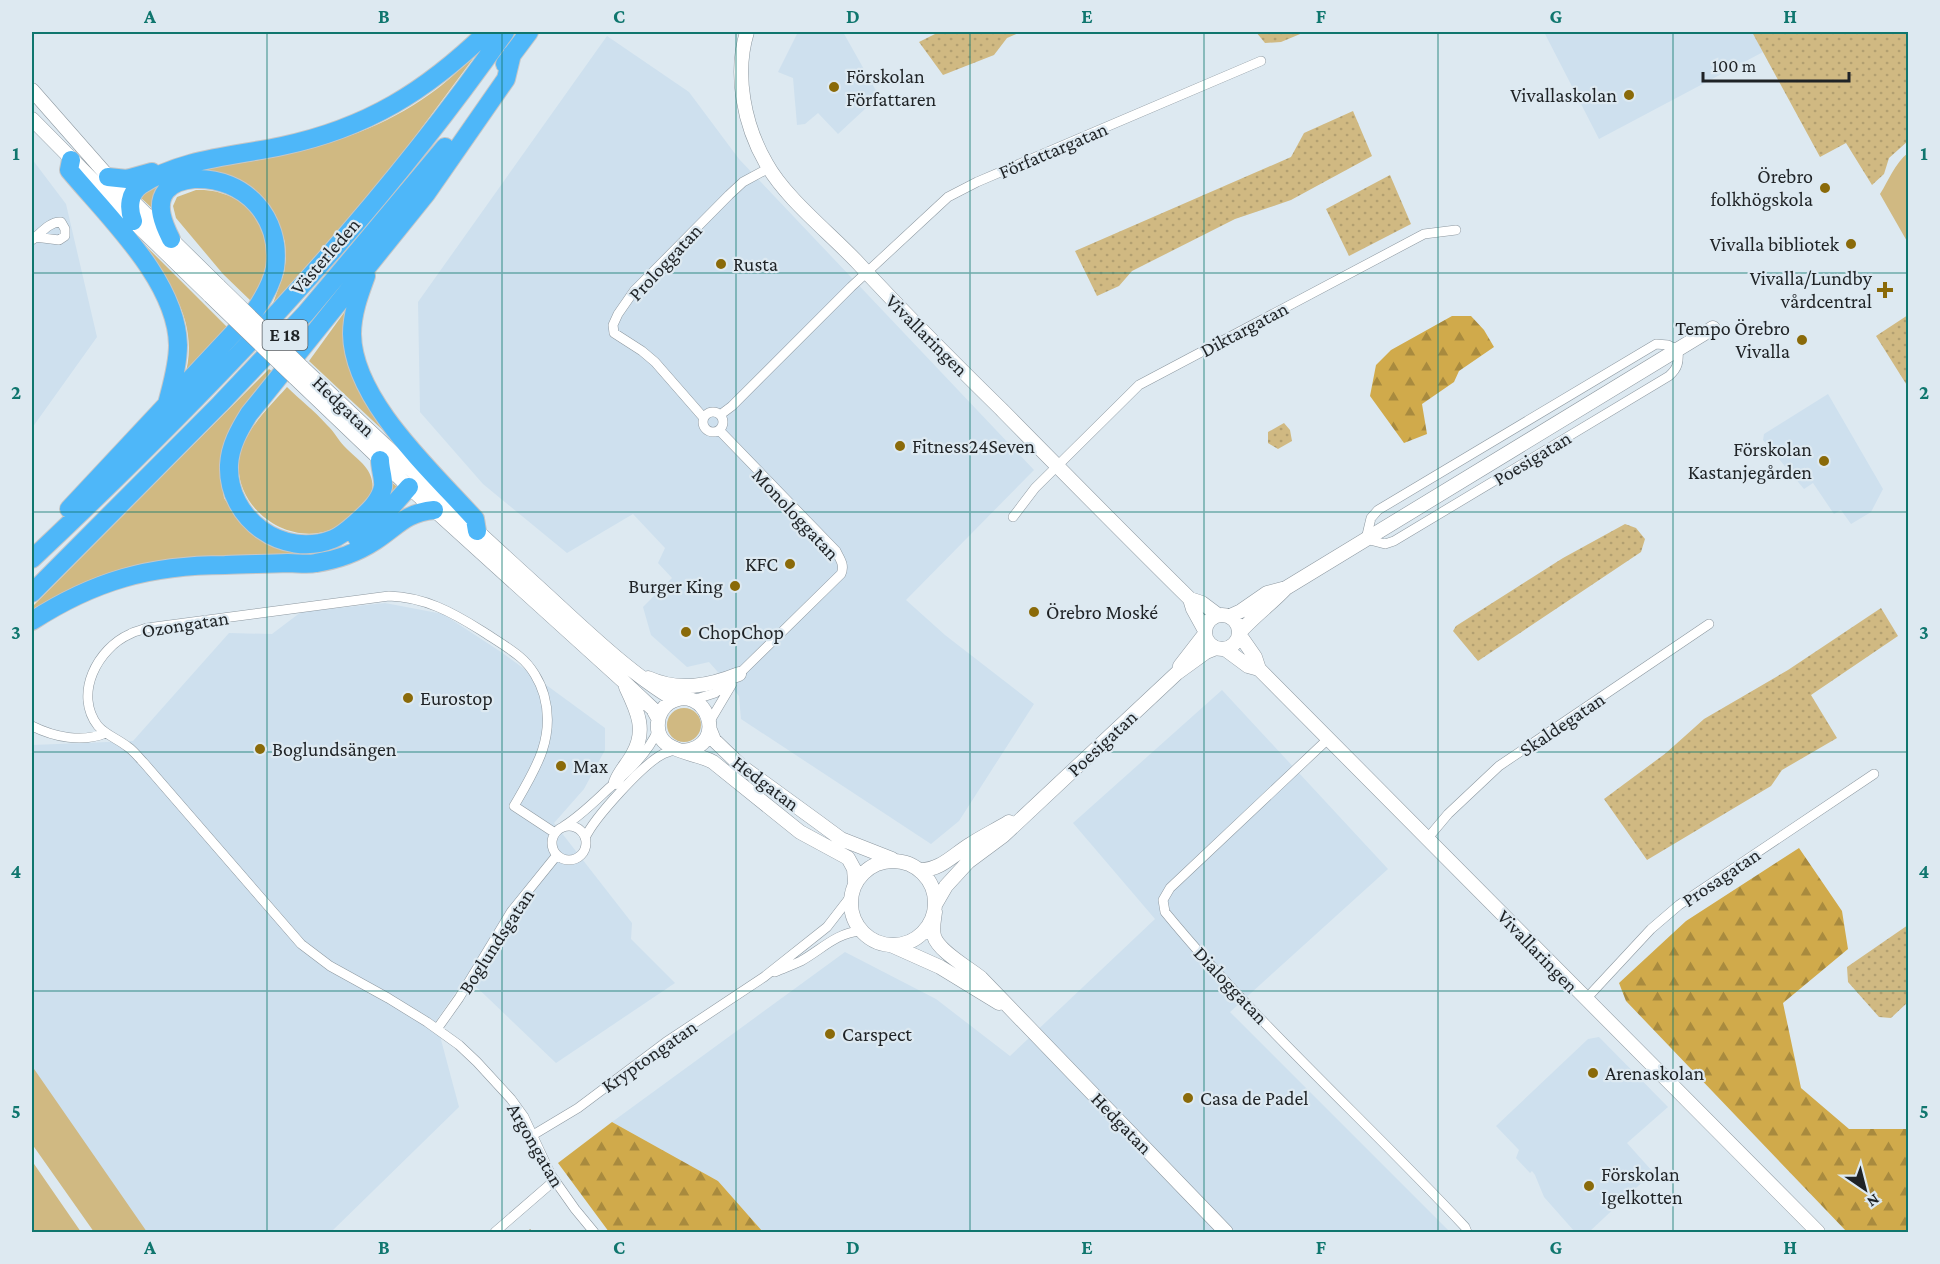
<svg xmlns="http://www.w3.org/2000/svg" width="1940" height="1264" font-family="'Crimson Pro',serif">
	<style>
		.built { fill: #cee0ee }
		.grass { fill: #d0b982 }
		.forest { fill: url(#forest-firs) }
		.park { fill: url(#park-dots) }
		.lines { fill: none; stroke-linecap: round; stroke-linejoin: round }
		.stream { stroke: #8d7430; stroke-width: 3 }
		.street-casing { stroke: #8d98a0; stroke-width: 10 }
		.secondary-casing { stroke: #8d98a0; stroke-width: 15 }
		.highway-casing { stroke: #c5c6c7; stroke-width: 20 }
		.street { stroke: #fff; stroke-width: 9 }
		.secondary { stroke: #fff; stroke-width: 14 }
		.highway { stroke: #4eb7f9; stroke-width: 18 }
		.secondary-bridge-casing { stroke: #8d98a0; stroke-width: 15; stroke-linecap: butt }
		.secondary-bridge { stroke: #fff; stroke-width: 14 }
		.grid { fill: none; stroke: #0f766e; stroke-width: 1.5; stroke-opacity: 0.55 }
		.poi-dot { fill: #8a6a09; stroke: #dde9f1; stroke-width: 2 }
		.labels { text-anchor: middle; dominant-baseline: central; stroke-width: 4.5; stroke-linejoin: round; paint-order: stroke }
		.shield { fill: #dde9f1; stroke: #585e63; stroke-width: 1.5 }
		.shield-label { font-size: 18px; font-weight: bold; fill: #1f2326 }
		.poi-label { font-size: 20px; fill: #1f2326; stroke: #dde9f1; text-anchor: start }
		.street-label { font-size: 20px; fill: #1f2326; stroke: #dde9f1 }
		.neatline { fill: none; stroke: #0f766e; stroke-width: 2 }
		.grid-label { font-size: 20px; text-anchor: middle; font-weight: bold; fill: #0f766e }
	</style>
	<defs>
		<pattern id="forest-firs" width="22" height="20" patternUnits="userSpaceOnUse" patternTransform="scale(1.5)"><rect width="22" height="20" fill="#d0aa4b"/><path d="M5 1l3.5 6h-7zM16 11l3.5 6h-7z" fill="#a88a3e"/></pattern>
		<pattern id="park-dots" width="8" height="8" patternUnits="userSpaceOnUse" patternTransform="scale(1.5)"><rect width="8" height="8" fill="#d0b982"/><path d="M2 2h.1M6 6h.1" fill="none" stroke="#b29f70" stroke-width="1.8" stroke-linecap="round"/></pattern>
	</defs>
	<rect width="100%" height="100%" fill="#dde9f1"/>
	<path class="built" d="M798 32H843L879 96 838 134 818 113 805 124 797 125 793 78 778 72Z
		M1544 32H1753L1763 52 1599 139Z
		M607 36 689 92 739 159 1034 470 906 600 945 635 1034 704 959 821 931 844 741 719 739 696 709 662 687 667 651 635 643 607 672 578 658 563 665 548 633 514 567 553 483 484 420 412 418 302Z
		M32 159 66 204 97 337 32 428Z
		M1828 394 1883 489 1871 512 1851 524 1841 510 1834 514 1813 483 1804 489 1763 440 1764 434Z
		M385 603 443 614 501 652 605 728V750L584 789 554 823 632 923 631 939 675 983 556 1063 466 977 436 1021 459 1107 331 1232H129L32 1101V745L133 741 229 633 272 634 301 612Z
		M1222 690 1388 869 1230 1012 1450 1232H763L718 1181 612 1122 845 952 936 999 1010 1056 1155 919 1073 823Z
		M1599 1037 1668 1107 1627 1143 1653 1172 1589 1232H1575L1544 1197 1535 1175 1532 1171 1530 1173 1516 1158 1519 1150 1496 1126 1588 1039Z"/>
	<path class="grass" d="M475 56 388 173 271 309 284 273 286 258 285 242 275 214 260 197 192 173 154 210 140 197C180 165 236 167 283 155 335 143 386 126 430 94 446 83 460 69 475 56Z
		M1908 153V243L1880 194C1889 180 1895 163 1908 153Z
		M196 190C239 188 272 220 269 263 268 276 258 291 253 303L223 274 176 218 173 206 177 197Z
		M115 215 230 330 184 379C205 312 154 262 115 215Z
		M351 303 350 352 434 478 309 361Z
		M269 369 275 374 220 470 224 498 237 518 255 537 265 542 318 547 390 481 401 490 327 549 284 558 198 560 32 616V607Z
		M287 387C300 400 315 411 327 425 334 431 338 440 344 446 354 457 370 466 372 481 375 493 366 500 359 508 350 517 342 525 330 530 281 548 222 497 243 445 252 423 271 405 287 387Z
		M667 725a17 17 0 1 1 34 0a17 17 0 1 1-34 0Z
		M32 1066 147 1232H94L32 1144Z
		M32 1161 81 1232H32Z"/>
	<path class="forest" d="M1452 316H1471L1484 330 1494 347 1459 371 1454 382 1422 404 1427 434 1404 443 1370 396 1376 365 1391 350Z
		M1799 848 1842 911 1848 949 1783 1003 1801 1088 1849 1129H1908V1232H1847L1626 1001 1619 983 1686 921Z
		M612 1122 718 1181 763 1232H609L558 1163Z"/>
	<path class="park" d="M939 32H1021L1007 38 994 55 943 75 919 42Z
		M1256 32H1305L1281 42 1265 43Z
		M1752 32H1908V141L1889 158 1884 174 1872 185 1846 143 1820 157Z
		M1353 111 1372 156 1291 200 1235 219 1132 271 1119 286 1097 296 1075 251 1291 157 1304 133Z
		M1390 175 1411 224 1349 256 1326 209Z
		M1908 315V387L1876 336Z
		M1284 423 1290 430 1292 441 1278 449 1268 443V432Z
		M1625 524 1636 528 1645 539 1641 552 1478 661 1453 631 1456 626 1563 558Z
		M1881 608 1898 636 1811 695 1837 738 1782 770 1771 786 1647 860 1604 799 1666 753 1704 719 1788 670Z
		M1908 925V1002L1891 1018 1879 1017 1848 982 1847 967Z"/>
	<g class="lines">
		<path class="stream" d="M528 1232 530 1231"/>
		<defs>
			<path id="street" d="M32 240C40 234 50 221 61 222L65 229V236L59 240 35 237
				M1656 344 1668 345 1678 350C1679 362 1678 368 1669 376L1394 541 1385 544 1366 539 1371 518 1378 510Z
				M703 422a10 10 0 1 1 20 0a10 10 0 1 1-20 0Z
				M720 415 732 406 851 287 948 197 977 182 1261 61
				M703 417 655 362 642 351 614 333 613 325 618 314 634 291 729 195 743 182 769 168
				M1013 517 1035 488 1139 385 1424 234 1456 230
				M693 700 715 693 739 674 841 574C845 565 840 559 836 551L719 430
				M710 721 732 684
				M32 726C54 737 82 743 106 733
				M1328 739 1170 888 1163 900 1165 912C1257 1024 1366 1121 1465 1227L1467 1232
				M552 843a17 17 0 1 1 34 0a17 17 0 1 1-34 0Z
				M564 826C580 816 593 803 607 790 627 772 647 755 658 730
				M555 833 514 806C535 770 556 738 544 695 540 681 531 666 520 657 508 647 494 639 482 631 452 612 424 597 389 596L147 628C142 630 135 631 130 634 98 648 73 694 98 726 106 735 118 739 128 747 134 751 139 758 144 763L301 944 330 966 388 998 427 1022 459 1045 477 1062 511 1099 524 1117 551 1175 575 1209 594 1232
				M585 838C594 818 643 764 663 754 667 752 672 751 676 750
				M1427 839 1448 814 1499 766 1709 624
				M775 972C784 968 793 965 801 961 821 950 836 933 860 931
				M1585 1000 1651 929 1679 905 1874 774
				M437 1029 459 998 511 912 557 855
				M533 1135 578 1108 666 1042 764 977 827 927 851 896
				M495 1232 555 1180"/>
			<path id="secondary" d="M747 32C734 74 744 125 766 163 785 198 830 233 858 263 904 313 952 361 1001 409 1064 473 1126 536 1190 599L1202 603 1218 615
				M32 90 112 181 219 286
				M32 119 133 221 210 296
				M302 367C379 440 457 513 535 584 577 622 627 672 675 700
				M294 377 409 487 622 680 653 709 658 718
				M1190 599 1193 609 1204 629
				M1205 632a17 17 0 1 1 34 0a17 17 0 1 1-34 0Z
				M1230 616 1241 611 1267 593 1286 588 1713 328
				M1239 633C1254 616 1271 604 1286 588
				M1239 634 1255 657 1259 669 1818 1232
				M1225 649 1248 666 1259 669
				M1180 666 1204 635
				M648 678C679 692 709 686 739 674
				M710 730 714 740 741 766 818 822 841 839 892 859
				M683 751C732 746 704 680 669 703 663 707 658 715 658 723 655 753 694 751 713 762L800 832 848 858 854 869 855 882
				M616 782C620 771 628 764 633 754 647 730 637 710 626 687
				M851 903a42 42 0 1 1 84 0a42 42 0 1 1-84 0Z
				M921 870C941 870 954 854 971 844 983 836 996 830 1009 822
				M935 905 946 886 968 862 1003 836 1177 673 1206 652 1216 648
				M935 912C934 920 932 928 934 936 938 951 969 968 981 978L1226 1232
				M893 946 940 967 999 1003"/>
			<path id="highway" d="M505 64 529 32
				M71 160 69 170C108 217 177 281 178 345 178 365 172 384 167 404
				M108 177 127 179 152 172
				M133 221C128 208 129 193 141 185 182 158 236 156 282 146 367 128 426 91 487 32
				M366 276C359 295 352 314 352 334 353 401 433 472 475 519L477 531
				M380 460C380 469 384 479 383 487 380 501 369 511 359 520 351 527 343 535 333 539 283 559 227 519 229 465 230 446 239 430 249 414L426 194 506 79 512 54
				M69 509 256 309C264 297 272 283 275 268 282 218 245 177 194 179 184 180 173 182 166 191 155 205 164 225 171 239
				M357 538 386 513 409 487
				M32 559C204 397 369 226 505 32
				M32 593 220 404 306 313 445 147
				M32 621C94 581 150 565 225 565 246 564 267 564 288 563 297 563 307 565 316 563 336 560 358 552 375 541 398 526 405 513 434 510"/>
		</defs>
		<use href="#street" class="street-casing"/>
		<use href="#secondary" class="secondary-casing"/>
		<use href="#highway" class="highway-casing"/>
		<use href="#street" class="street"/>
		<use href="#secondary" class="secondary"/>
		<use href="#highway" class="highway"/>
		<defs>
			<path id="secondary-bridge" d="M219 286 302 367
				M210 296 294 377"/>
		</defs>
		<use href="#secondary-bridge" class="secondary-bridge-casing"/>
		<use href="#secondary-bridge" class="secondary-bridge"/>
	</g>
	<path class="grid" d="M267 32V1232M502 32V1232M736 32V1232M970 32V1232M1204 32V1232M1438 32V1232M1673 32V1232M32 273H1908M32 512H1908M32 752H1908M32 991H1908"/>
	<g class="poi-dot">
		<circle cx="834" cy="87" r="6"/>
		<circle cx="1629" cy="95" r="6"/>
		<circle cx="1825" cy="188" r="6"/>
		<circle cx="1851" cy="244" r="6"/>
		<circle cx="721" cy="264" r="6"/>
		<path d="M1882 281h6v6h6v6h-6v6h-6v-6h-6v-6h6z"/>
		<circle cx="1802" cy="340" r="6"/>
		<circle cx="900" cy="446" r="6"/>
		<circle cx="1824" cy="461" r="6"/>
		<circle cx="790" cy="564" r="6"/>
		<circle cx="735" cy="586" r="6"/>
		<circle cx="1034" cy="612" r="6"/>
		<circle cx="686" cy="632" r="6"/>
		<circle cx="408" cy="698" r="6"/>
		<circle cx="260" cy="749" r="6"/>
		<circle cx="561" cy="766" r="6"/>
		<circle cx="830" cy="1034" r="6"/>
		<circle cx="1593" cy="1073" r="6"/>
		<circle cx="1188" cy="1098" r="6"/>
		<circle cx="1589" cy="1186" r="6"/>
	</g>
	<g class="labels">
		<rect class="shield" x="262.5" y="320" width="45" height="30" rx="4.5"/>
		<g class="shield-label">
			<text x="285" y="335">E 18</text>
		</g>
		<g class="poi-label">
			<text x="846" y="76">Förskolan<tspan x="846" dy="23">Författaren</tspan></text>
			<text x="1617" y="95" text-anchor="end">Vivallaskolan</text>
			<text x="1813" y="176" text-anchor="end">Örebro<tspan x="1813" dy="23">folkhögskola</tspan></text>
			<text x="1839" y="244" text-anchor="end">Vivalla bibliotek</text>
			<text x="733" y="264">Rusta</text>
			<text x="1872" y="278" text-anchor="end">Vivalla/Lundby<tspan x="1872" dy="23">vårdcentral</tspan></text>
			<text x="1790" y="328" text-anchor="end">Tempo Örebro<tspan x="1790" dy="23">Vivalla</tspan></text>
			<text x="912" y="446">Fitness24Seven</text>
			<text x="1812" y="449" text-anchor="end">Förskolan<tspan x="1812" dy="23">Kastanjegården</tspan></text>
			<text x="778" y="564" text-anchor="end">KFC</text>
			<text x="723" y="586" text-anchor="end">Burger King</text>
			<text x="1046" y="612">Örebro Moské</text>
			<text x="698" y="632">ChopChop</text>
			<text x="420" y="698">Eurostop</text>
			<text x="272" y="749">Boglundsängen</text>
			<text x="573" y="766">Max</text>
			<text x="842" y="1034">Carspect</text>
			<text x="1605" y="1073">Arenaskolan</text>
			<text x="1200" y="1098">Casa de Padel</text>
			<text x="1601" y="1174">Förskolan<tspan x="1601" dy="23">Igelkotten</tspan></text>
		</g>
		<g class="street-label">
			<text transform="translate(1053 150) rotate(-23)">Författargatan</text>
			<text transform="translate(325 256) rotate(-49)">Västerleden</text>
			<text transform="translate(665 262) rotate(-47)">Prologgatan</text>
			<text transform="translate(1244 329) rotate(-28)">Diktargatan</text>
			<text transform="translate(927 335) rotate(45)">Vivallaringen</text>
			<text transform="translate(344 406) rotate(44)">Hedgatan</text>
			<text transform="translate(1532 458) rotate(-31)">Poesigatan</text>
			<text transform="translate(796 514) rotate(47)">Monologgatan</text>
			<text transform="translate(185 624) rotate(-9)">Ozongatan</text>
			<text transform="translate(1562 724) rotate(-34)">Skaldegatan</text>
			<text transform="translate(1102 743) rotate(-43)">Poesigatan</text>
			<text transform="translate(766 783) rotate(37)">Hedgatan</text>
			<text transform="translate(1721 877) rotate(-34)">Prosagatan</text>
			<text transform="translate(496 941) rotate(-57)">Boglundsgatan</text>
			<text transform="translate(1538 951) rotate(46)">Vivallaringen</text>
			<text transform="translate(1231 985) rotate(47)">Dialoggatan</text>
			<text transform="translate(649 1056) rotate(-35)">Kryptongatan</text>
			<text transform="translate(1122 1123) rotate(46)">Hedgatan</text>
			<text transform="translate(536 1145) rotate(60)">Argongatan</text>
		</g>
	</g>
	<rect width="1940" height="1264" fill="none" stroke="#dde9f1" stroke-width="66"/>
	<g transform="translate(1865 1189) rotate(145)" stroke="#dde9f1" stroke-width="4.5" paint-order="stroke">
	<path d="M0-4.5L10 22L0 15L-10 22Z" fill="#1f2326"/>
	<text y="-9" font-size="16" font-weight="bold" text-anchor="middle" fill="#1f2326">N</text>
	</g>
	<path d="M1703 72v9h146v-9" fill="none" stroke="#1f2326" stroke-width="3"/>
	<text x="1712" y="72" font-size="18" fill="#1f2326" stroke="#dde9f1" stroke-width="4.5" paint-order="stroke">100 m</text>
	<rect x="33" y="33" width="1874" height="1198" class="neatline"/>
	<g class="grid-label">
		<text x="150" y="23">A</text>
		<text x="384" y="23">B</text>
		<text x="619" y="23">C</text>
		<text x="853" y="23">D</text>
		<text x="1087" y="23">E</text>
		<text x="1321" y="23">F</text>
		<text x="1556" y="23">G</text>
		<text x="1790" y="23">H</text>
		<text x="16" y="160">1</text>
		<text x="1924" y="160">1</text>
		<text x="16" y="399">2</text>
		<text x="1924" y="399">2</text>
		<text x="16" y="639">3</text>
		<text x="1924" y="639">3</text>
		<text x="16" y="878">4</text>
		<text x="1924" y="878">4</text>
		<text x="16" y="1118">5</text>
		<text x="1924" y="1118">5</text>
		<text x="150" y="1254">A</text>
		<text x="384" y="1254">B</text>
		<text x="619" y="1254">C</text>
		<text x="853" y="1254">D</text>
		<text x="1087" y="1254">E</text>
		<text x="1321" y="1254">F</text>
		<text x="1556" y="1254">G</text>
		<text x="1790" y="1254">H</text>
	</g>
</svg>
